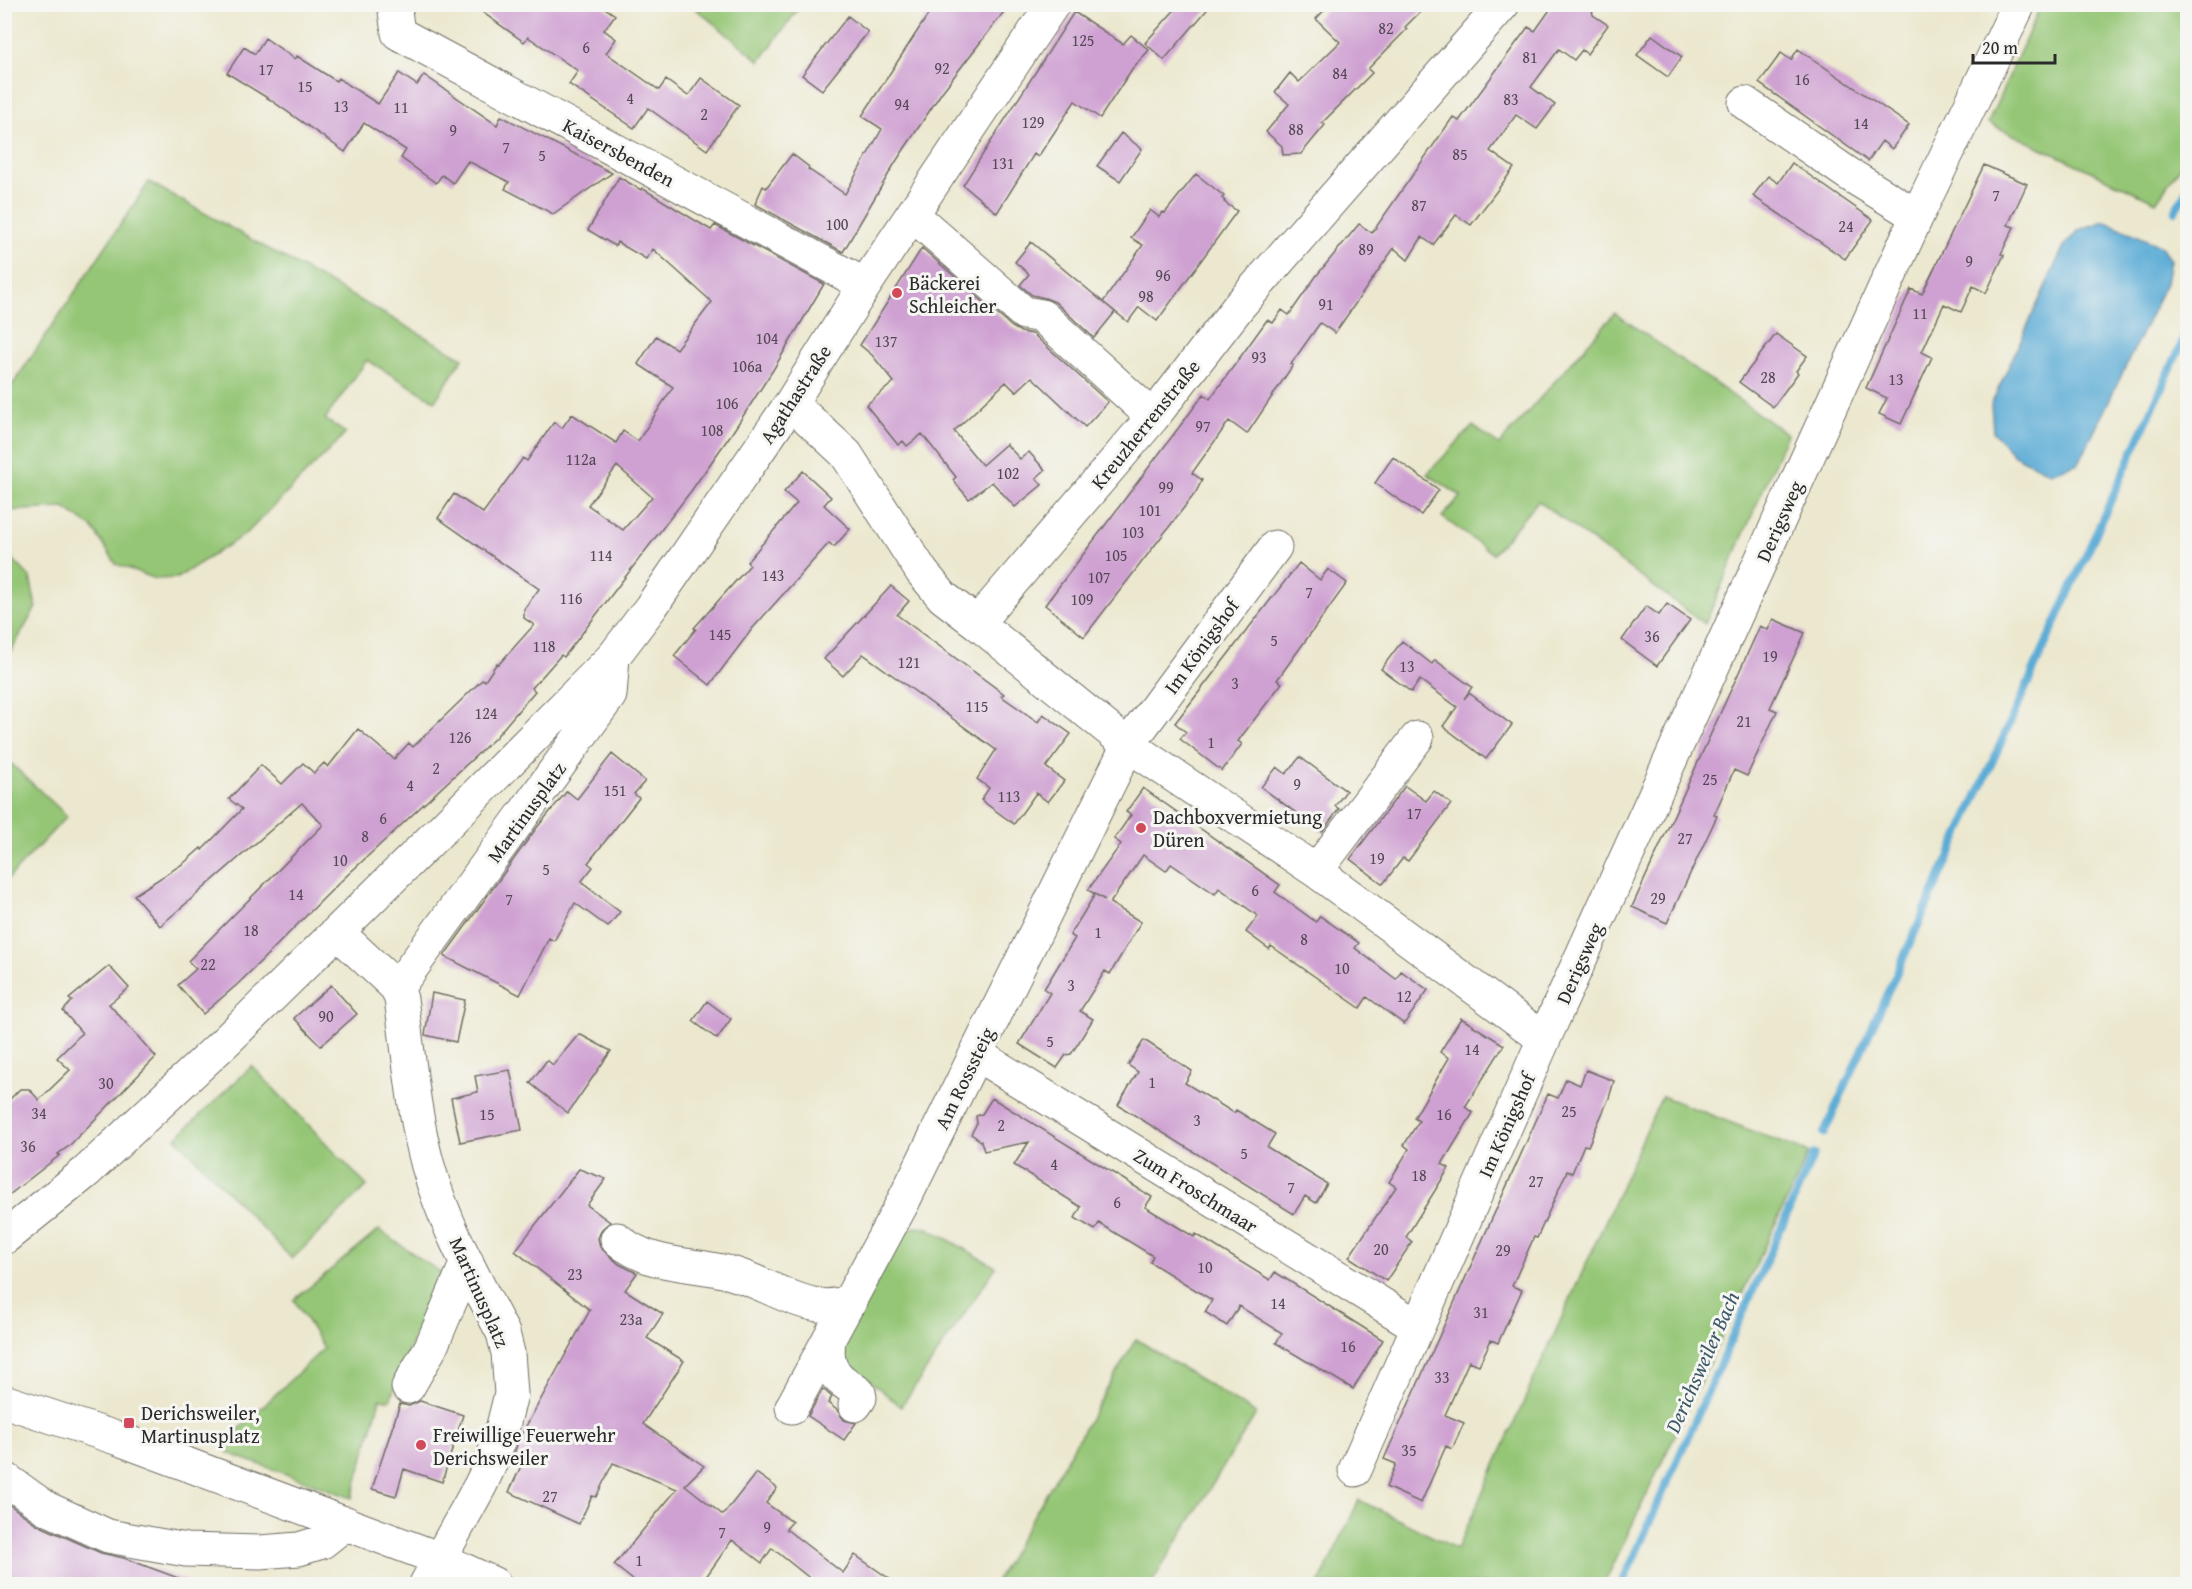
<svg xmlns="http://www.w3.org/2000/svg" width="2192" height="1589" font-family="'Gentium Book Plus',serif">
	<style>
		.green { fill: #95c676; stroke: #607850; stroke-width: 1.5 }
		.water { fill: #5cacd6; stroke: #446c80; stroke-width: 1.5 }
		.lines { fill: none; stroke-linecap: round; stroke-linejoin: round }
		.stream { stroke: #5cacd6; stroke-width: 8 }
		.building { fill: #cfa1d2; fill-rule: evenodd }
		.minor-casing { stroke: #6f6d64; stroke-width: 35 }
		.minor { stroke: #fff; stroke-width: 33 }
		.poi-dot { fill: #d1495b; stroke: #f6f6f2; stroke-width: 2 }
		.labels { text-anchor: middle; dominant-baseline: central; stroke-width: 6; stroke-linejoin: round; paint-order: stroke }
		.number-label { font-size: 16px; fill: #544855 }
		.street-label { font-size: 20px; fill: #2b2b2b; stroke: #f6f6f2 }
		.poi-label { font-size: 20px; fill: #2b2b2b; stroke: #f6f6f2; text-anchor: start }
		.water-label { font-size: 21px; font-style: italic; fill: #3c5867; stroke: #f6f6f2 }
	</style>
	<rect width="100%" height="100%" fill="#f6f6f2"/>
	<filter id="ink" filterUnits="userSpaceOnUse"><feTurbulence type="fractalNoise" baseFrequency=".0167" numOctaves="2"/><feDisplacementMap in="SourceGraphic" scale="12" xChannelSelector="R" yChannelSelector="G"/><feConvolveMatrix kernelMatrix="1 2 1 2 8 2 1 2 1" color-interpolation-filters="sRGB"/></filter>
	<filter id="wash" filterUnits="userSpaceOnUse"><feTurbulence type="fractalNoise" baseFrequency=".008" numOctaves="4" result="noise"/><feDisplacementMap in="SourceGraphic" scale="24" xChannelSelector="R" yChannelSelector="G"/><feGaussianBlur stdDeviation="1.35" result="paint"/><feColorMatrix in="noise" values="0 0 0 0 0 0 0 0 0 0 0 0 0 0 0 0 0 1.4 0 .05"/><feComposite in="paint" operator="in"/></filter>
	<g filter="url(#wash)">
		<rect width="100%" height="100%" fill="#ece8cf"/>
		<path class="green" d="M691 5H801L760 61Z
			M2041 5H2179L2187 12V157L2156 202 1988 123Z
			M149 182 463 358 435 401 367 360 325 419 346 433 247 533 177 578 156 579 116 564 92 527 64 508 4 511 5 396Z
			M1615 313 1787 434 1705 624 1538 501 1493 554 1442 517 1461 496 1427 474 1473 426 1499 445Z
			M5 551 30 577 36 607 5 662Z
			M4 757 67 816 5 882H4Z
			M252 1066 367 1186 292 1259 176 1138Z
			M1662 1096 1809 1153 1604 1584H1319L1359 1500 1457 1549Z
			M916 1227 928 1228 996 1267 901 1407 842 1357 840 1331 901 1231Z
			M379 1230 443 1274 424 1310 390 1400 380 1399 352 1498 228 1453 227 1441 324 1348 294 1300Z
			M1136 1339 1256 1414 1151 1584H994Z"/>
		<path class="water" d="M2104 221 2161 246 2170 260 2166 283 2079 463 2050 473 2014 455 1993 432 1991 405 2064 246 2079 230Z"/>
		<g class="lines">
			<path class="stream" d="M2175 211 2188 188
				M1824 1133 2188 330
				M1622 1584 1814 1154"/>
		</g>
		<g id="blocks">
			<path class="building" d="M471 4H599L615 15 604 30 616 39 606 53 659 90 666 80 688 96 701 78 739 105 707 150 648 108 634 128 569 84 578 71 528 37 524 42Z
				M935 4H1010L942 92 895 163 843 252 755 204 763 186 766 188 792 154 809 167 808 169 845 194 882 129 862 116Z
				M1180 4H1212L1164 60 1145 43Z
				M1330 4H1428L1405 27 1407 29 1368 69 1372 73 1322 123 1325 125 1301 154 1283 155 1282 146 1266 132 1289 104 1275 92 1290 73 1299 82 1340 42 1316 19Z
				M1554 4H1591L1593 15 1608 25 1587 54 1582 50 1574 60 1559 49 1531 87 1555 105 1537 129 1516 115 1490 151 1514 168 1471 225 1456 215 1433 245 1422 237 1408 260 1394 248 1335 333 1320 323 1291 364 1293 365 1247 434 1229 421 1192 473 1202 480 1196 492 1084 637 1045 605 1204 394 1210 399 1267 320 1273 323 1282 310 1289 315 1317 275 1359 224 1372 233 1453 117 1459 121 1528 27 1535 31Z
				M1074 12 1123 44 1131 35 1149 50 1132 69 1100 118 1075 101 1038 157 1034 154 997 213 963 185Z
				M848 16 868 32 822 90 802 75Z
				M1652 35 1682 57 1668 77 1637 55Z
				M265 38 295 59 297 56 336 81 338 78 378 104 399 73 417 85 424 75 497 125 501 116 612 173 553 214 505 189 509 182 468 161 453 183 442 175 436 183 401 158 406 150 364 123 345 152 269 99 227 73 244 47 255 54Z
				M1798 49 1909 125 1892 149 1882 141 1868 161 1759 83 1781 53 1791 60Z
				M1121 133 1142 149 1120 181 1097 166Z
				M1792 163 1873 220 1845 259 1753 196 1768 176 1778 183Z
				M1984 165 2027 184 2008 225 2014 227 2001 254 2004 255 1986 293 1973 286 1961 312 1944 304 1922 352 1932 357 1901 424 1879 414 1887 398 1866 388 1911 289 1922 294Z
				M1196 174 1224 196 1222 198 1225 201 1224 202 1237 211 1157 321 1139 307 1128 322 1103 302 1143 245 1131 238 1150 210 1159 217 1163 212 1165 213Z
				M619 177 641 190 642 188 711 230 715 225 824 284 773 370 732 433 691 491 564 657 561 655 532 688 535 691 495 738 341 881 239 983 203 1014 178 985 196 969 188 961 323 825 302 803 160 926 134 895 184 863 201 848 202 850 242 809 229 799 261 765 282 784 303 763 314 773 324 763 328 767 358 729 394 759 409 743 413 747 483 679 485 681 497 663 499 664 534 625 524 618V609L539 589 438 518 454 494 483 513 523 458 527 461 554 422 562 428 572 414 616 443 623 431 638 441 673 387 638 364 656 336 676 349 712 302 653 249 646 259 617 242 615 246 588 230ZM617 466 652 497 623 530 588 505Z
				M1031 242 1115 312 1094 338 1055 302 1045 298 1032 295 1020 285 1029 274 1015 262Z
				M922 248 1012 327 1021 332 1033 334 1108 402 1085 427 1032 377 1016 392 1006 382 954 431 982 465 1006 444 1020 459 1029 452 1045 470 1036 478 1042 485 1015 507 992 482 969 499 953 480 956 477 922 434 907 446 903 441 898 445 866 405 894 382 872 355 860 345Z
				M1776 334 1807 356 1796 371 1798 373 1773 407 1739 382Z
				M1393 457 1439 490 1421 515 1375 483Z
				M803 471 831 497 824 505 850 529 834 547 829 543 752 629 710 685 674 656 696 629 694 628 750 565 747 562 797 503 784 492Z
				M1299 563 1320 580 1328 569 1347 583 1277 680 1282 683 1238 741 1242 744 1222 771 1180 739 1186 732 1175 723Z
				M891 586 909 601 897 615 1004 694 1001 696 1038 722 1043 714 1071 734 1046 767 1064 781 1048 802 1036 793 1014 824 981 800 989 788 977 779 996 750 863 654 843 676 824 659Z
				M1667 604 1690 620 1657 666 1622 640 1646 606 1659 615Z
				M1773 619 1805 633 1770 708 1777 711 1747 776 1734 770 1714 815 1717 816 1667 923 1632 907 1760 626 1768 630Z
				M1402 641 1432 664 1435 660 1472 687 1464 699 1469 693 1512 725 1486 759 1443 726 1457 707 1420 680 1411 692 1381 669Z
				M612 754 645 781 634 794 639 798 588 863 593 867 581 882 620 912 608 927 575 903 554 941 549 938 520 995 444 956 535 830 567 791 577 799Z
				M1300 757 1346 791 1335 806 1339 809 1322 832 1261 787 1277 767 1286 774Z
				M1405 786 1426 801 1434 791 1451 804 1408 861 1403 858 1383 884 1350 859Z
				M1143 788 1280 885 1275 892 1316 922 1320 916 1359 943 1355 948 1396 979 1401 971 1428 990 1404 1024 1367 997 1360 1008 1271 946 1269 949 1246 932 1258 916 1219 888 1215 894 1171 864 1166 871 1143 855 1110 903 1141 922 1110 974 1105 971 1080 1011 1093 1019 1079 1042 1071 1054 1066 1055 1057 1068 1019 1044 1050 993 1044 989 1075 938 1070 935 1095 894 1105 900 1088 890 1121 844 1114 839 1131 815 1126 812Z
				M109 966 129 988 109 1004 156 1057 69 1146 58 1154 60 1155 4 1199V1105L20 1089H29L39 1100 70 1070 57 1058 82 1033 63 1011 72 1001 69 999Z
				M331 985 357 1014 321 1046 294 1018Z
				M432 993 465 1000 456 1042 425 1035Z
				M707 1001 731 1019 717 1039 693 1021Z
				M1461 1018 1504 1045 1465 1107 1473 1113 1442 1164 1449 1168 1406 1237 1412 1242 1386 1281 1349 1257 1396 1187 1389 1182 1409 1149 1404 1145 1419 1121 1414 1118 1449 1058 1440 1052Z
				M579 1034 611 1051 568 1113 530 1083 547 1060 553 1065Z
				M1144 1040 1192 1071 1185 1083 1234 1113 1236 1110 1275 1134 1267 1147 1327 1184 1316 1203 1305 1196 1294 1214 1118 1105 1138 1072 1128 1065Z
				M510 1070 522 1130 460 1142 451 1098 478 1092 475 1076Z
				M1586 1070 1614 1081 1609 1098 1588 1146 1584 1145 1572 1173 1567 1171 1537 1238 1534 1237 1512 1286 1522 1290 1498 1343 1491 1340 1479 1365 1469 1361 1445 1415 1464 1423 1452 1449 1446 1446 1421 1503 1386 1487 1396 1464 1384 1459 1548 1094 1558 1098 1566 1079 1580 1085Z
				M992 1098 1152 1197 1145 1207 1194 1237 1196 1234 1270 1280 1275 1272 1383 1340 1353 1389 1276 1343 1282 1333 1239 1306 1227 1326 1205 1312 1212 1300 1150 1262 1153 1256 1099 1223 1095 1230 1075 1218 1081 1207 1014 1165 1029 1142 984 1151 981 1141 971 1134 977 1123 976 1116 982 1114Z
				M579 1169 606 1179 587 1205 610 1222 602 1229 598 1238 600 1247 619 1264 637 1273 625 1290 663 1314 647 1338 684 1361 643 1424 704 1466 685 1485 723 1515 756 1473 777 1488 766 1503 792 1522 786 1529 843 1573 855 1555 897 1584H817L772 1548 762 1563 732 1540 701 1584H638L614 1565 677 1489 613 1463 596 1497 592 1496 579 1524 509 1492 522 1464 512 1460 519 1439 590 1310 515 1251Z
				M823 1389 832 1397 828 1403 837 1410 844 1420 856 1423 844 1440 808 1416Z
				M420 1401 463 1415 442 1482 404 1469 396 1496 372 1489 400 1404 409 1406Z
				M4 1501 38 1525 101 1553 124 1558 189 1582V1584H4Z"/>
		</g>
	</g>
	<g filter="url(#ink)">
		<use href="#blocks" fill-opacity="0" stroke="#6f6d64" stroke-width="1.5"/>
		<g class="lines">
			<defs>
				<path id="minor" d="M398 4 395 11 398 33 865 285
					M1745 103 1850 175 1917 216
					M913 215 1024 313 1042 316 1153 417
					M791 403 846 454 922 572 943 597 977 623 1153 417 1239 306 1503 4
					M977 623 1128 745 1316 871 1544 1039
					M1316 871 1417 738
					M337 932 397 988 401 999C409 1054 413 1112 428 1166 444 1224 475 1279 503 1333L508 1353 511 1394 501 1434 492 1460 481 1484 426 1584
					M397 988 610 695 613 657
					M976 1054 1417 1326
					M4 1238 86 1172 226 1041 440 831 613 657 651 607 791 403 865 285 1053 4
					M617 1239C651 1268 690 1262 731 1273 760 1281 788 1300 818 1305 830 1307 839 1305 850 1302
					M829 1340C825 1370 835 1377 859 1393L860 1398 855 1405
					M408 1387 431 1347 467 1262
					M4 1401 122 1440 440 1559 494 1584
					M792 1407 902 1204 1128 745 1275 547
					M1355 1470 1544 1039 1917 216 2019 4
					M4 1478 46 1508 108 1536 186 1550 260 1552 299 1549 322 1542 346 1523"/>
			</defs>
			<use href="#minor" class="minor-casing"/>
			<use href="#minor" class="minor"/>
		</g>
	</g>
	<g class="poi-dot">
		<circle cx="897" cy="293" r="6"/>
		<circle cx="1141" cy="828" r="6"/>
		<rect x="123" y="1417" width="12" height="12" rx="3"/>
		<circle cx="421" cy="1445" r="6"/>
	</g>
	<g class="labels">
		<g class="number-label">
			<text x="1386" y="28">82</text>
			<text x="1083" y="40">125</text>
			<text x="586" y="47">6</text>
			<text x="1530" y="57">81</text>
			<text x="942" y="68">92</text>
			<text x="266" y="69">17</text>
			<text x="1340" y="73">84</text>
			<text x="1802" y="79">16</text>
			<text x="305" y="86">15</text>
			<text x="630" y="98">4</text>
			<text x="1511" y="99">83</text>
			<text x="902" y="104">94</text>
			<text x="341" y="106">13</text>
			<text x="401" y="107">11</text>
			<text x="704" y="114">2</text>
			<text x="1033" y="122">129</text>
			<text x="1861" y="123">14</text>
			<text x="1296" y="129">88</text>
			<text x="453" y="130">9</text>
			<text x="506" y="147">7</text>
			<text x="1460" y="154">85</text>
			<text x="542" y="155">5</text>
			<text x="1003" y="163">131</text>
			<text x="1996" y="195">7</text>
			<text x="1419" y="205">87</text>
			<text x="837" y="224">100</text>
			<text x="1846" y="226">24</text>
			<text x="1366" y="249">89</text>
			<text x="1969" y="261">9</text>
			<text x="1163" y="275">96</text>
			<text x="1146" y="296">98</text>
			<text x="1326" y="304">91</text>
			<text x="1920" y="313">11</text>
			<text x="767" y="338">104</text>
			<text x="886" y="341">137</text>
			<text x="1259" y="357">93</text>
			<text x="747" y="366">106a</text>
			<text x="1768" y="377">28</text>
			<text x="1896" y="379">13</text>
			<text x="727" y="403">106</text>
			<text x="1203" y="426">97</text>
			<text x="712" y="430">108</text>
			<text x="581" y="459">112a</text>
			<text x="1008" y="473">102</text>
			<text x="1166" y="487">99</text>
			<text x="1150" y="510">101</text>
			<text x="1133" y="532">103</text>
			<text x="601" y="555">114</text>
			<text x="1116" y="555">105</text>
			<text x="773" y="575">143</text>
			<text x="1099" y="577">107</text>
			<text x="1309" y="592">7</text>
			<text x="571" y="598">116</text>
			<text x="1082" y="599">109</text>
			<text x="720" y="634">145</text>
			<text x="1652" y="636">36</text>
			<text x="1274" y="640">5</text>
			<text x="544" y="646">118</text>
			<text x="1770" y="656">19</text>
			<text x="909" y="662">121</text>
			<text x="1407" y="666">13</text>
			<text x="1235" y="683">3</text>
			<text x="977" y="706">115</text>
			<text x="486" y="713">124</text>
			<text x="1744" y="721">21</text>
			<text x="460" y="737">126</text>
			<text x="1211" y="742">1</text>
			<text x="436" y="768">2</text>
			<text x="1710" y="779">25</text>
			<text x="1297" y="784">9</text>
			<text x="410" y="785">4</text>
			<text x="615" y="790">151</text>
			<text x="1009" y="796">113</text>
			<text x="1414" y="813">17</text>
			<text x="383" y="818">6</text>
			<text x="365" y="836">8</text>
			<text x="1685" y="838">27</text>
			<text x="1377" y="858">19</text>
			<text x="340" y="860">10</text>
			<text x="546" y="869">5</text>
			<text x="1255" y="890">6</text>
			<text x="296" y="894">14</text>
			<text x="1658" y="898">29</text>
			<text x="509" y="899">7</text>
			<text x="251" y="930">18</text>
			<text x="1098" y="932">1</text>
			<text x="1304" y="939">8</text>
			<text x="208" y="964">22</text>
			<text x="1342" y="968">10</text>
			<text x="1071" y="985">3</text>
			<text x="1404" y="996">12</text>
			<text x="326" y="1016">90</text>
			<text x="1050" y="1041">5</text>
			<text x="1472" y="1049">14</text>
			<text x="1152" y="1082">1</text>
			<text x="106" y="1083">30</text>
			<text x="1569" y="1111">25</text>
			<text x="39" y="1113">34</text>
			<text x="487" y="1114">15</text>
			<text x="1444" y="1114">16</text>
			<text x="1197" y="1120">3</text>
			<text x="1001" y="1125">2</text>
			<text x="28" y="1146">36</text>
			<text x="1244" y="1153">5</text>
			<text x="1054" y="1164">4</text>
			<text x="1419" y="1175">18</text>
			<text x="1536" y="1181">27</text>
			<text x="1291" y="1187">7</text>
			<text x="1117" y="1202">6</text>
			<text x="1381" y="1249">20</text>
			<text x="1503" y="1250">29</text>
			<text x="1205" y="1267">10</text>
			<text x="575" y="1274">23</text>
			<text x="1278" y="1303">14</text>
			<text x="1481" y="1312">31</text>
			<text x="631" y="1319">23a</text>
			<text x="1348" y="1346">16</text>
			<text x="1442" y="1377">33</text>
			<text x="1409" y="1450">35</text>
			<text x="550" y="1496">27</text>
			<text x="767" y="1527">9</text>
			<text x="722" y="1532">7</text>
			<text x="639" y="1560">1</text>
		</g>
		<g class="street-label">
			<text transform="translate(619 152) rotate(28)">Kaisersbenden</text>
			<text transform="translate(795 394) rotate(-57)">Agathastraße</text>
			<text transform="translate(1145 424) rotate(-51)">Kreuzherrenstraße</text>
			<text transform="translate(1779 521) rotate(-66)">Derigsweg</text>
			<text transform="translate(1201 646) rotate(-54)">Im Königshof</text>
			<text transform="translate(526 812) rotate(-54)">Martinusplatz</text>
			<text transform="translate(1579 963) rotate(-66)">Derigsweg</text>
			<text transform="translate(964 1078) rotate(-64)">Am Rosssteig</text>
			<text transform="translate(1506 1125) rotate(-66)">Im Königshof</text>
			<text transform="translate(1196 1190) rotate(32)">Zum Froschmaar</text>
			<text transform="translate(480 1292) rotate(66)">Martinusplatz</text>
		</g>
		<g class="poi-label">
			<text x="909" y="282">Bäckerei<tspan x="909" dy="23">Schleicher</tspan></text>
			<text x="1153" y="816">Dachboxvermietung<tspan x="1153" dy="23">Düren</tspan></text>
			<text x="141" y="1412">Derichsweiler,<tspan x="141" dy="23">Martinusplatz</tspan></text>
			<text x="433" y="1434">Freiwillige Feuerwehr<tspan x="433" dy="23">Derichsweiler</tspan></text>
		</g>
		<g class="water-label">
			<text transform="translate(1702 1362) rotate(-66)">Derichsweiler Bach</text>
		</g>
	</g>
	<rect width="2192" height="1589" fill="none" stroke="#f6f6f2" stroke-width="24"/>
	<path d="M1973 54v9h82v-9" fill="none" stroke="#2b2b2b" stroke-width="3"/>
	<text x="1982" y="54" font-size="18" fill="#2b2b2b" stroke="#f6f6f2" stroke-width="4.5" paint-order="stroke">20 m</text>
</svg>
